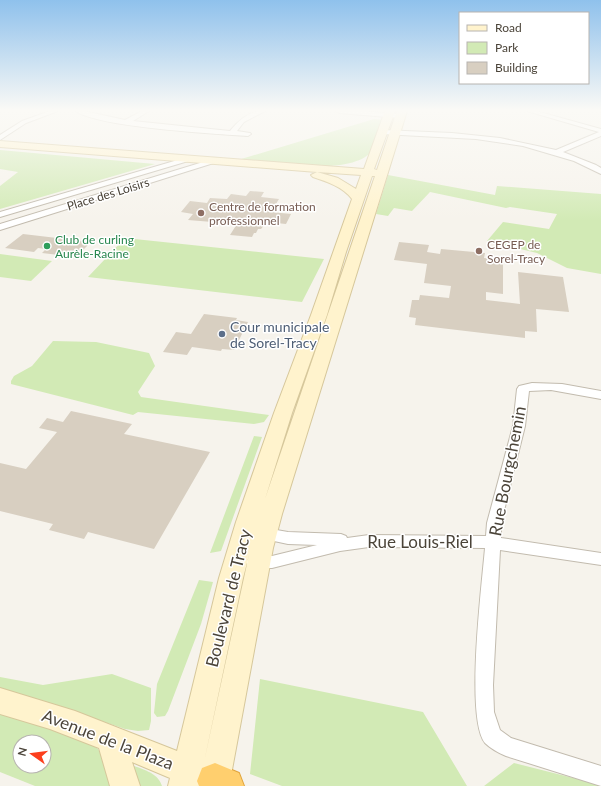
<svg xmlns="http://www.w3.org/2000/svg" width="601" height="786" font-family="Lato,sans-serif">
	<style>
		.green { fill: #d2eab5; fill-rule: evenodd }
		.building { fill: #d8cfc1 }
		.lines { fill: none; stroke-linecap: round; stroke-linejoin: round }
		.street-casing { stroke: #c2bbae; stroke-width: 2 }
		.secondary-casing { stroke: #d6c79b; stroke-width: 2 }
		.highway-casing { stroke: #e0a43c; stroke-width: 2 }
		.street { fill: #fff; fill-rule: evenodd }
		.secondary { fill: #fff3cd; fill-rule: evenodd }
		.highway { fill: #ffcf6e; fill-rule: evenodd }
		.education-dot { fill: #8d6e63; stroke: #fff; stroke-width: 1.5 }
		.leisure-dot { fill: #2e9e5b; stroke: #fff; stroke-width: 1.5 }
		.service-dot { fill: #5c6f8a; stroke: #fff; stroke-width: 1.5 }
		.labels { text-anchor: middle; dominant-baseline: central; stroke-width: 3; stroke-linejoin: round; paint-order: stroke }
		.far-street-label { font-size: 12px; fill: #4b4439; stroke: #fff }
		.far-education-label { font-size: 12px; fill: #785e54; stroke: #fff; text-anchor: start }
		.far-leisure-label { font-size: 12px; fill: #27864d; stroke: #fff; text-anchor: start }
		.service-label { font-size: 14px; fill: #4e5e75; stroke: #fff; text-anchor: start }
		.near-street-label { font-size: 17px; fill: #4b4439; stroke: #fff }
	</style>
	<rect width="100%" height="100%" fill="#f6f3ec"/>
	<path class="green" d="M374 119 383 120C380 128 376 146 371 152 349 177 269 162 238 160Z
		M0 150 155 164 0 209V186L18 172 0 169Z
		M388 175 495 195 497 186 601 194V274L567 268 537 253 487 241 503 222 549 229 557 214 510 207 506 208 430 192 412 211 394 208 388 216 376 214Z
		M125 238 324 259 302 302 88 277Z
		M0 254 52 261 31 281 0 277Z
		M53 341 96 342 149 353 155 366 138 392 141 397 269 415 264 422 254 424 138 412 133 415 11 384V381L14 376 32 366Z
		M254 436 262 437 221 551 210 553Z
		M199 580 213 582 201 624 168 711 165 716 157 717 154 713 157 684Z
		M112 674 151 688V721L149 730 138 731 125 729 46 702 0 690V677L43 685Z
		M260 679 423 712 467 786H282L250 774Z
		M0 712 77 733 98 749 110 769 117 786H35L0 772ZM20 742H44V766H20Z
		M514 763 601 785V786H484Z
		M129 764C141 769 158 772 162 786H136Z"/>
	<path class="building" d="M250 191 264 192 261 197 279 199 271 212 291 214 286 224 267 222 261 229H258L256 233H254L252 237 230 235 237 224 188 220 193 214 181 212 190 201 207 203 210 198 227 199 231 194 246 196Z
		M23 234 91 242 76 257 42 253 46 249 38 248 34 252 5 248Z
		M399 242 429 245 427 252 440 254 441 249 485 253 484 258 503 260V294L486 292V300L520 304 518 272 563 277 569 312 536 309 537 332 525 331V338L415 325 416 318 409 317 412 300H419L420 295 449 298 451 286 424 283 427 264 394 260Z
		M204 314 237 318 236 320 248 322 234 350 222 349 221 351 192 347 187 355 163 352 176 332 191 334Z
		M71 411 132 424 124 434 210 452 154 549 88 532 84 539 49 530 53 524 0 511V463L26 469 57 432 39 428 47 418 63 422Z"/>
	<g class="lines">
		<defs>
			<path id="street" d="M50 111H58L26 123 0 140V135L22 121Z
				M76 111H84L125 120 142 111H149L133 121 230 131C239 120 250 110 265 111L244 122 237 131 250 133 251 134 248 136C217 134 96 127 76 111Z
				M336 111H360L400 114 403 116 400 118 339 113Z
				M527 111H536L601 129V136L563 152 596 165 601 168V174L574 161 523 146 476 139 382 134 379 132 382 130 452 133 500 138 556 150 599 132Z
				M188 157H194L195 159 0 217V212Z
				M213 159H216L220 161 0 230V224Z
				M532 383 562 384 601 391V399L551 390 529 391 525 426 501 523V538L601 553V565L500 550 493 685 494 712 500 730 511 738 601 766V786L506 756C499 753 490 748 485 743 465 718 482 584 485 548L369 547 340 551 272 568H254L249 566 246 562 249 558 254 556H272L317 545 288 544 260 538 258 534 260 530 265 528 288 532 341 534 346 536 347 538 369 535 486 536 487 523 513 426 517 389 519 386Z"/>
			<path id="secondary" d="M385 111H395L374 169 377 170 397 111H407L282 514 273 548 229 786H168L170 778 132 762 140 786H110L99 748 50 729 0 714V688L75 711 177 751 219 578 236 522 274 413 311 315 352 199C343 187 328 182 313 177L311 175 317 172 0 147V141L364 169ZM317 172 361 175 356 189 338 178ZM372 176H375L265 499 292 413 327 315 346 252ZM249 555 204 762 243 578Z"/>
			<path id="highway" d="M215 763 239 773 244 786H199L197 781 202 768Z"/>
		</defs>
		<use href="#street" class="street-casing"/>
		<use href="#secondary" class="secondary-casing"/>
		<use href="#highway" class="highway-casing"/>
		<use href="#street" class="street"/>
		<use href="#secondary" class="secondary"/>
		<use href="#highway" class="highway"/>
	</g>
	<linearGradient id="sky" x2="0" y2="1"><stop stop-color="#8fc1ec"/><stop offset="0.5" stop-color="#fbfaf6"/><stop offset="1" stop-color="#fbfaf6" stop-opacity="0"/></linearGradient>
	<rect width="601" height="221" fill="url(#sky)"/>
	<g class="education-dot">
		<circle cx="201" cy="213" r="4"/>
		<circle cx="479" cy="251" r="4"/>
	</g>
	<circle class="leisure-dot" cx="47" cy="246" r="4"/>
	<circle class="service-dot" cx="222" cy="334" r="4"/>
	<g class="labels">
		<g class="far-street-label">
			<text transform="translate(108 194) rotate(-17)">Place des Loisirs</text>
		</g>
		<g class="far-education-label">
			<text x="209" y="206">Centre de formation<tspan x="209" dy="14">professionnel</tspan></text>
			<text x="487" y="244">CEGEP de<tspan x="487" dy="14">Sorel-Tracy</tspan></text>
		</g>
		<g class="far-leisure-label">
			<text x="55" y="239">Club de curling<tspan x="55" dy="14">Aurèle-Racine</tspan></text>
		</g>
		<g class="service-label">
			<text x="230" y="326">Cour municipale<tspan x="230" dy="16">de Sorel-Tracy</tspan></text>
		</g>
		<g class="near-street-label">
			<text transform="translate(507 471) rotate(-79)">Rue Bourgchemin</text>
			<text x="420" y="541">Rue Louis-Riel</text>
			<text transform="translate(228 598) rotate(-76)">Boulevard de Tracy</text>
			<text transform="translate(108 739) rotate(21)">Avenue de la Plaza</text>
		</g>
	</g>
	<rect x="459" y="12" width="130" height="72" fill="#ffffff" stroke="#b7b4b0"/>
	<rect x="467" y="25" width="20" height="6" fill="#fff3cd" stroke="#b7b4b0"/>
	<text x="495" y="32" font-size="12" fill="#4b4439">Road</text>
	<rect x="467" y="42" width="20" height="12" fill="#d2eab5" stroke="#b7b4b0"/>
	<text x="495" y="52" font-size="12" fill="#4b4439">Park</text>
	<rect x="467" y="62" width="20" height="12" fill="#d8cfc1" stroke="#b7b4b0"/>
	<text x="495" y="72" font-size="12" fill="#4b4439">Building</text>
	<g transform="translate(32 754) rotate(284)"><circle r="19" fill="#ffffff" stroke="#b7b4b0"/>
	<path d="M0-3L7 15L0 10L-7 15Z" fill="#fc3f1d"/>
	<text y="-6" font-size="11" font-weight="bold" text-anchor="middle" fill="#4b4439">N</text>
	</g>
</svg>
